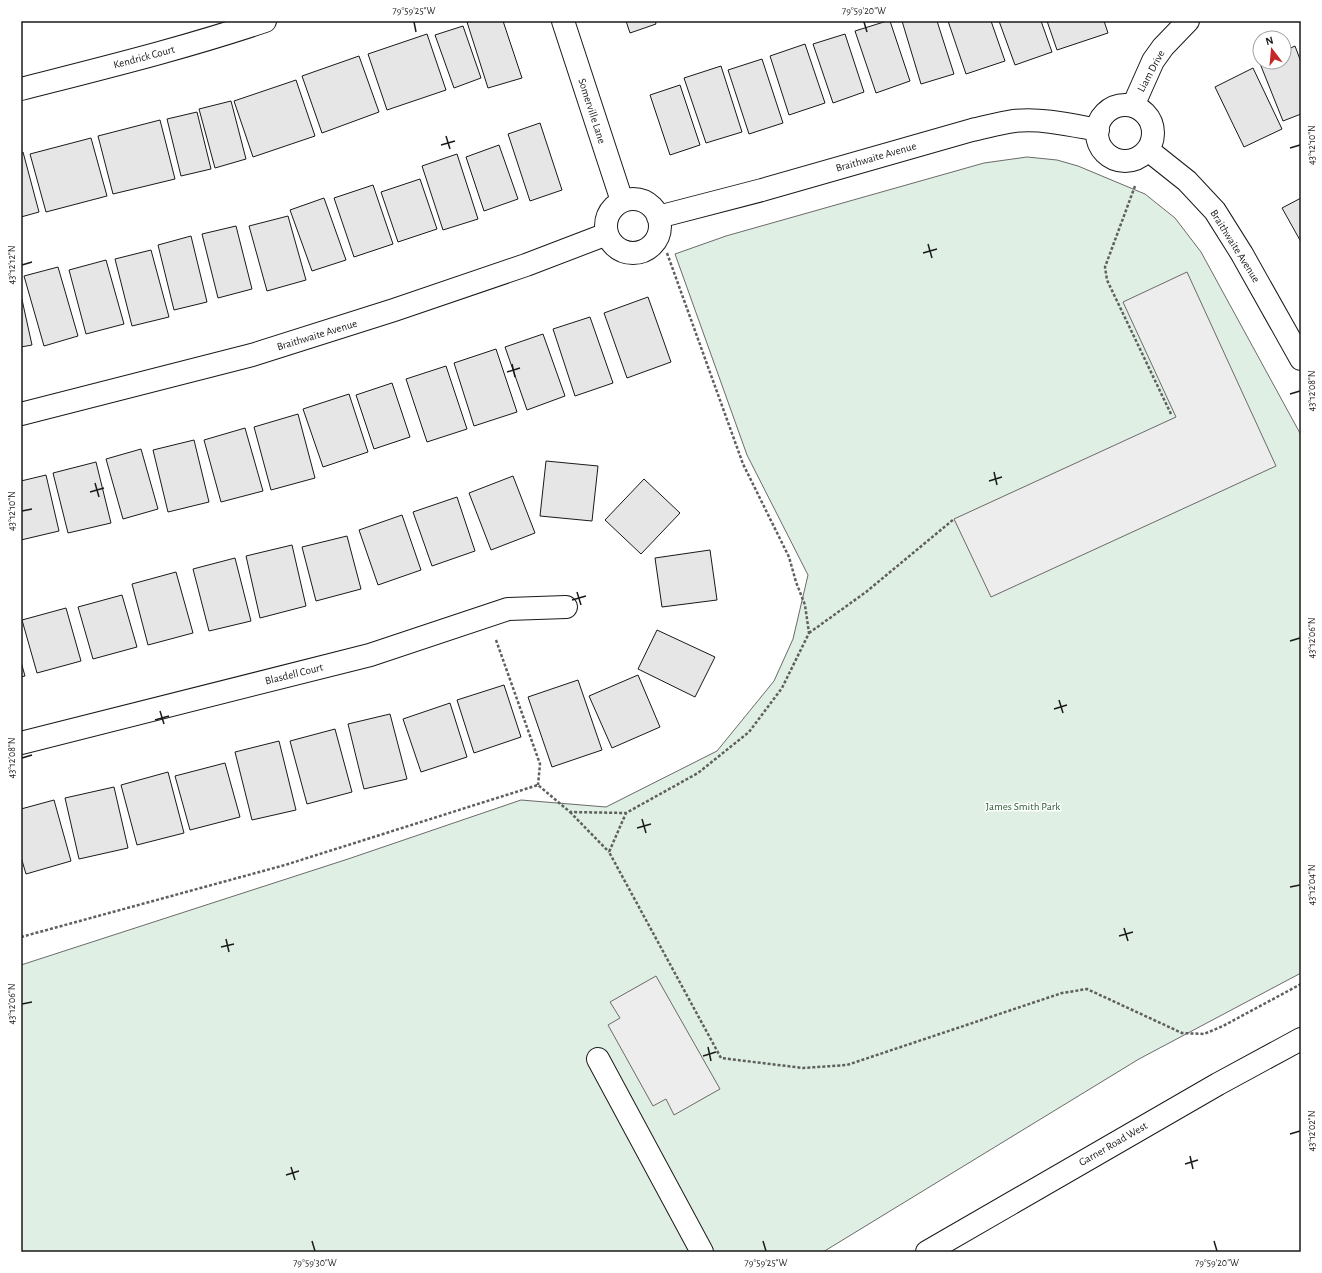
<svg xmlns="http://www.w3.org/2000/svg" width="1322" height="1273" font-family="'Alegreya Sans',sans-serif">
	<style>
		.green { fill: #e0efe3; stroke: #6a6a6a }
		.parking { fill: #ededed; stroke: #6a6a6a }
		.building { fill: #e6e6e6; stroke: #1a1a1a }
		.lines { fill: none; stroke-linecap: round; stroke-linejoin: round }
		.street-casing { stroke: #1a1a1a; stroke-width: 24 }
		.secondary-casing { stroke: #1a1a1a; stroke-width: 24 }
		.path { stroke: #5f5f5f; stroke-width: 2.5; stroke-dasharray: 3 2; stroke-linecap: butt }
		.street { stroke: #fff; stroke-width: 22 }
		.secondary { stroke: #fff; stroke-width: 22 }
		.ticks { fill: none; stroke: #1a1a1a; stroke-width: 1.5 }
		.labels { text-anchor: middle; dominant-baseline: central; stroke-width: 3; stroke-linejoin: round; paint-order: stroke }
		.street-label { font-size: 11px; fill: #1a1a1a; stroke: #fff }
		.park-label { font-size: 11px; fill: #2b5a34; stroke: #fff }
		.neatline { fill: none; stroke: #1a1a1a; stroke-width: 1.5 }
		.ticks-label { font-size: 10px; text-anchor: middle; fill: #1a1a1a }
	</style>
	<rect width="100%" height="100%" fill="#fff"/>
	<path class="green" d="M1027 157 1057 160 1078 166 1145 194 1175 218 1201 252 1301 435V973L1139 1059 823 1252H21V965L348 859 521 800 606 807 717 751 774 681 793 639 808 575 747 455 675 254 726 236 984 163Z"/>
	<path class="parking" d="M1187 272 1276 466 991 597 954 519 1176 417 1123 302Z
		M656 976 720 1089 674 1115 666 1099 653 1106 608 1025 620 1018 610 1002Z"/>
	<path class="building" d="M471 21H503L522 78 488 88 467 22Z
		M626 21H655L656 24 630 33Z
		M887 21H890L910 81 876 93 855 31Z
		M902 21H937L954 74 921 84Z
		M948 21H991L1005 61 966 74Z
		M999 21H1041L1052 52 1015 65Z
		M1047 21H1104L1108 33 1057 50Z
		M463 26 481 78 454 88 435 35Z
		M427 34 446 90 387 110 368 54Z
		M845 34 864 92 833 103 813 44Z
		M805 44 825 103 789 115 770 56Z
		M1295 46 1301 62V114L1283 121 1259 61 1284 62V51Z
		M359 56 379 112 322 133 302 76Z
		M762 59 783 123 749 134 728 70Z
		M721 66 742 132 706 143 684 78Z
		M1253 68 1282 129 1244 147 1215 87Z
		M296 80 315 136 253 157 234 101Z
		M680 85 700 145 670 155 650 95Z
		M231 101 246 159 215 168 199 109Z
		M197 112 211 169 181 176 167 119Z
		M160 120 175 179 113 194 98 136Z
		M540 123 562 190 530 201 508 134Z
		M91 138 107 196 46 212 30 154Z
		M499 145 518 199 484 211 466 157Z
		M23 152 39 212 21 217V153Z
		M457 154 478 219 443 230 422 166Z
		M420 179 437 229 398 242 381 192Z
		M373 185 393 244 354 257 334 198Z
		M324 198 346 260 312 271 290 210Z
		M1301 198V242L1282 208Z
		M288 216 306 280 267 291 249 226Z
		M236 226 252 289 218 298 202 234Z
		M191 236 207 302 174 310 158 245Z
		M151 250 169 317 132 326 115 259Z
		M106 260 124 324 86 334 69 270Z
		M58 267 78 336 44 346 24 276Z
		M21 295 32 345 21 347Z
		M648 297 671 362 627 378 604 313Z
		M590 317 613 383 575 396 553 329Z
		M543 334 565 396 527 410 505 347Z
		M496 349 517 412 474 426 454 363Z
		M446 366 467 429 427 442 406 379Z
		M392 383 410 437 374 449 356 395Z
		M349 394 368 452 323 467 303 409Z
		M298 414 315 478 271 490 254 427Z
		M245 428 263 491 221 502 204 440Z
		M194 440 209 502 168 512 153 450Z
		M141 449 158 509 123 519 106 459Z
		M546 461 598 466 592 521 540 516Z
		M96 462 111 523 68 533 53 473Z
		M46 475 59 531 21 540V481Z
		M513 476 535 533 491 550 469 493Z
		M644 479 680 513 641 554 605 520Z
		M457 497 475 551 432 566 413 512Z
		M402 515 421 570 378 585 359 530Z
		M347 536 361 589 316 601 302 547Z
		M292 545 306 606 260 618 246 556Z
		M710 550 717 600 662 607 655 558Z
		M235 558 251 621 209 631 193 569Z
		M176 572 193 633 148 645 132 584Z
		M122 595 137 647 93 659 78 607Z
		M66 608 81 661 37 673 22 620Z
		M657 630 715 657 695 697 638 669Z
		M21 662 25 676 21 677Z
		M638 675 660 727 612 748 589 696Z
		M578 680 602 750 552 767 528 697Z
		M504 685 521 737 474 753 457 700Z
		M450 703 467 757 421 772 403 719Z
		M390 714 407 779 364 789 348 724Z
		M335 729 352 792 307 804 290 741Z
		M279 741 296 810 252 820 235 752Z
		M225 763 240 817 190 830 175 776Z
		M168 772 184 833 137 845 121 785Z
		M114 787 128 848 79 859 65 798Z
		M54 800 71 861 26 874 21 857V809Z"/>
	<g class="lines">
		<defs>
			<path id="street" d="M563 21 622 201
				M21 89C103 68 185 48 265 21
				M1097 133a28 28 0 1 1 56 0a28 28 0 1 1-56 0Z
				M1133 106 1153 61 1163 47 1188 21
				M1148 150 1187 181 1215 211 1242 254 1301 359
				M606 226a27 27 0 1 1 54 0a27 27 0 1 1-54 0Z
				M658 217 762 190 972 130C986 127 1000 123 1014 121 1042 118 1071 125 1098 130
				M21 414 252 355 394 310 526 265 607 234
				M21 743 370 655 508 609 566 607
				M598 1059 702 1252"/>
			<path id="secondary" d="M927 1252 1218 1084 1301 1039"/>
		</defs>
		<use href="#street" class="street-casing"/>
		<use href="#secondary" class="secondary-casing"/>
		<path class="path" d="M1135 186 1105 267 1107 280 1171 414
			M667 253 743 464 789 557 796 582 805 605 809 633 782 688 749 732 698 773 626 813 609 852 721 1058 803 1068 847 1065 1062 993 1087 989 1182 1033 1204 1034 1223 1026 1301 984
			M809 633 866 592 954 519
			M496 640 540 764 538 785
			M570 812 609 852
			M21 937 285 865 538 785 570 812 626 813"/>
		<use href="#street" class="street"/>
		<use href="#secondary" class="secondary"/>
	</g>
	<path class="ticks" d="M414 22 416 32M864 22 867 32M446 136 450 149M441 145 455 141M1290 148 1300 145M928 244 932 258M923 253 937 249M22 265 32 262M512 364 515 377M507 372 520 368M1290 394 1300 391M994 472 997 485M989 481 1002 477M95 483 99 497M90 492 104 488M22 511 32 509M577 592 581 605M572 600 586 596M1290 641 1300 638M1059 700 1063 713M1054 709 1067 705M160 711 164 724M155 720 169 716M22 758 32 755M642 819 646 833M637 828 651 824M1290 887 1300 885M1124 928 1128 941M1119 936 1133 932M226 939 229 952M221 947 234 944M22 1004 32 1002M708 1047 711 1061M703 1056 716 1052M1290 1134 1300 1131M1190 1156 1193 1169M1185 1164 1198 1160M291 1167 295 1180M286 1175 299 1171M312 1241 315 1251M763 1241 766 1251M1214 1241 1217 1251"/>
	<g class="labels">
		<g class="street-label">
			<text transform="translate(144 57) rotate(-15)">Kendrick Court</text>
			<text transform="translate(1151 71) rotate(-62)">Liam Drive</text>
			<text transform="translate(592 111) rotate(72)">Somerville Lane</text>
			<text transform="translate(876 157) rotate(-16)">Braithwaite Avenue</text>
			<text transform="translate(1235 246) rotate(58)">Braithwaite Avenue</text>
			<text transform="translate(317 335) rotate(-17)">Braithwaite Avenue</text>
			<text transform="translate(294 674) rotate(-14)">Blasdell Court</text>
			<text transform="translate(1113 1144) rotate(-30)">Garner Road West</text>
		</g>
		<g class="park-label">
			<text x="1023" y="806">James Smith Park</text>
		</g>
	</g>
	<rect width="1322" height="1273" fill="none" stroke="#ffffff" stroke-width="44"/>
	<g transform="translate(1272 50) rotate(344)"><circle r="19" fill="#ffffff" stroke="#a3a3a3"/>
	<path d="M0-3L7 15L0 10L-7 15Z" fill="#c62828"/>
	<text y="-6" font-size="11" font-weight="bold" text-anchor="middle" fill="#1a1a1a">N</text>
	</g>
	<rect x="22" y="22" width="1278" height="1229" class="neatline"/>
	<g class="ticks-label">
		<text x="414" y="14">79°59'25"W</text>
		<text x="864" y="14">79°59'20"W</text>
		<text transform="translate(1311 145) rotate(-90)" y="4">43°12'10"N</text>
		<text transform="translate(11 265) rotate(-90)" y="4">43°12'12"N</text>
		<text transform="translate(1311 391) rotate(-90)" y="4">43°12'08"N</text>
		<text transform="translate(11 511) rotate(-90)" y="4">43°12'10"N</text>
		<text transform="translate(1311 638) rotate(-90)" y="4">43°12'06"N</text>
		<text transform="translate(11 758) rotate(-90)" y="4">43°12'08"N</text>
		<text transform="translate(1311 885) rotate(-90)" y="4">43°12'04"N</text>
		<text transform="translate(11 1004) rotate(-90)" y="4">43°12'06"N</text>
		<text transform="translate(1311 1131) rotate(-90)" y="4">43°12'02"N</text>
		<text x="315" y="1266">79°59'30"W</text>
		<text x="766" y="1266">79°59'25"W</text>
		<text x="1217" y="1266">79°59'20"W</text>
	</g>
</svg>
